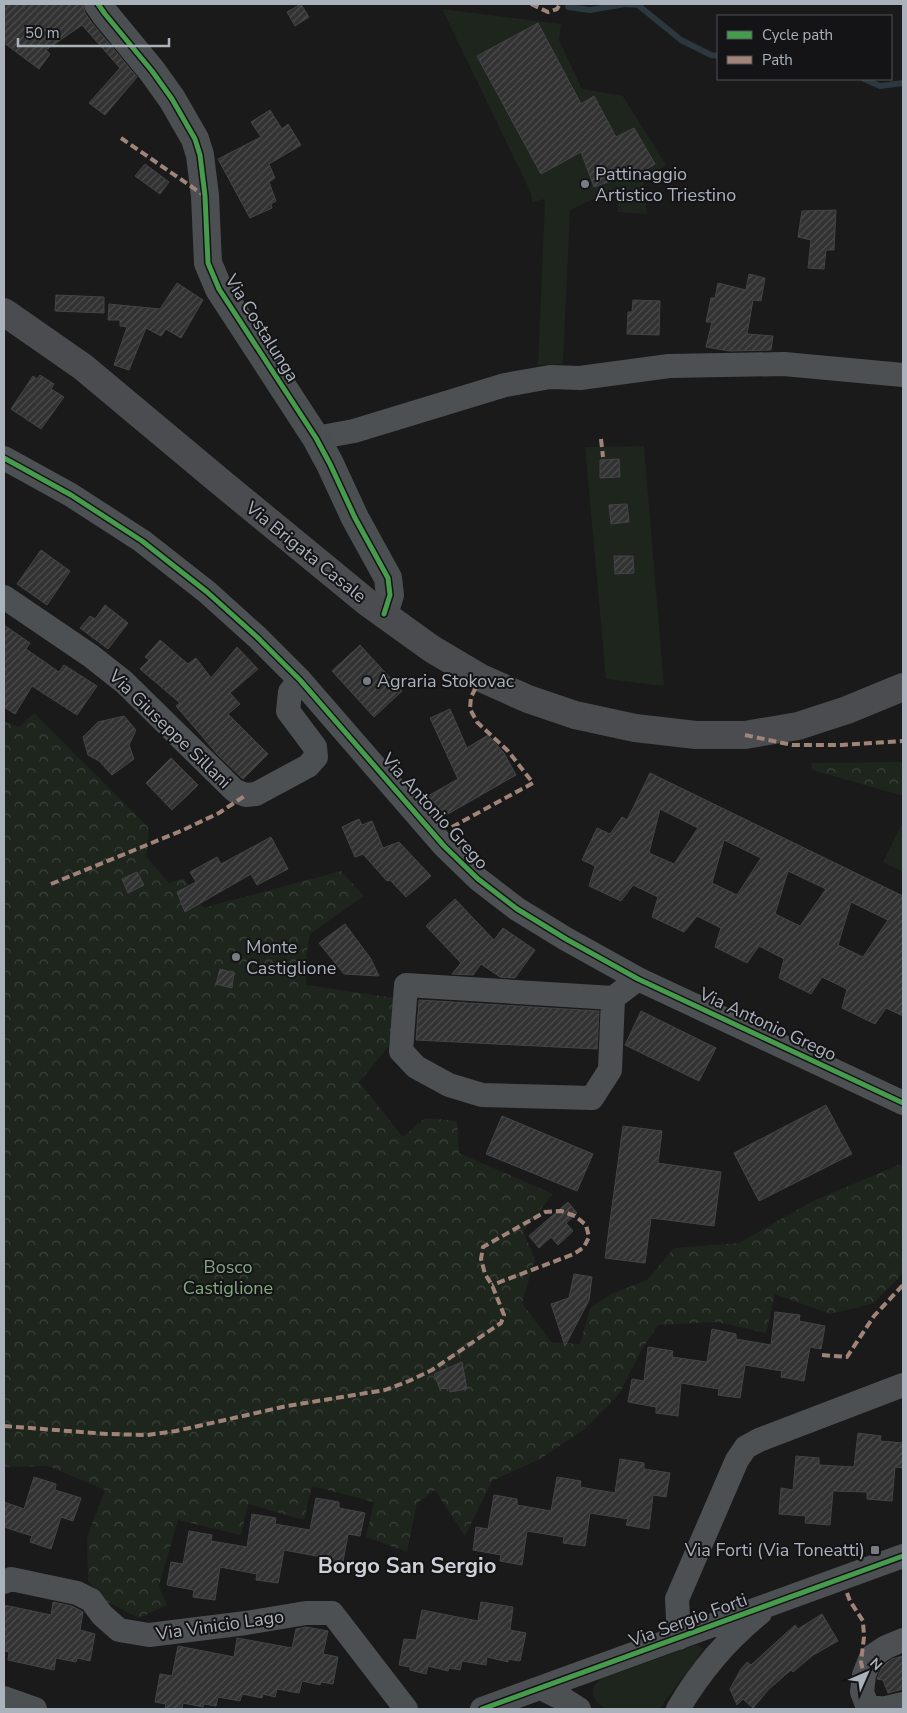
<svg xmlns="http://www.w3.org/2000/svg" width="907" height="1713" font-family="'Nunito Sans',sans-serif">
	<style>
		.grass { fill: #1d251d }
		.forest { fill: url(#forest-crowns) }
		.lines { fill: none; stroke-linecap: round; stroke-linejoin: round }
		.stream { stroke: #2b383d; stroke-width: 6 }
		.building { fill: url(#building-hatch); stroke: #424446; fill-rule: evenodd }
		.street { stroke: #4d5053; stroke-width: 24 }
		.secondary { stroke: #4c4f51; stroke-width: 28 }
		.primary { stroke: #4b4c4f; stroke-width: 28 }
		.quiet { stroke: #a18479; stroke-width: 4; stroke-dasharray: 8 4; stroke-linecap: butt }
		.cycleway-casing { stroke: #141416; stroke-width: 8 }
		.cycleway { stroke: #469c4c; stroke-width: 5 }
		.poi-dot { fill: #787d83; stroke: #141416; stroke-width: 2 }
		.labels { text-anchor: middle; dominant-baseline: central; stroke-width: 4; stroke-linejoin: round; paint-order: stroke }
		.poi-label { font-size: 18px; fill: #aab2bc; stroke: #141416; text-anchor: start }
		.street-label { font-size: 18px; fill: #aab2bc; stroke: #141416 }
		.park-label { font-size: 18px; fill: #84a880; stroke: #141416 }
		.district-label { font-size: 22px; font-weight: bold; fill: #cbd1d7; stroke: #141416 }
	</style>
	<defs>
		<pattern id="forest-crowns" width="20" height="18" patternUnits="userSpaceOnUse" patternTransform="scale(1.25)"><rect width="20" height="18" fill="#1d251d"/><path d="M2 6a3 3 0 1 1 6 0M12 15a3 3 0 1 1 6 0" fill="none" stroke="#3b423c"/></pattern>
		<pattern id="building-hatch" width="6" height="6" patternUnits="userSpaceOnUse" patternTransform="scale(1.25)"><rect width="6" height="6" fill="#323232"/><path d="M-1 1l2-2M0 6l6-6M5 7l2-2" fill="none" stroke="#4d4d4e"/></pattern>
	</defs>
	<rect width="100%" height="100%" fill="#1a1a1a"/>
	<path class="grass" d="M442 9 561 24 559 40 582 89 623 96 666 165 644 181 647 214 618 212 617 188 570 210 563 364 538 365 545 199 532 202 531 193Z
		M644 446 664 686 606 679 585 447Z
		M903 822V872L883 862Z
		M696 1645 700 1646 702 1648C702 1657 667 1696 660 1709 644 1709 623 1712 608 1709 602 1708 593 1700 593 1693 592 1686 597 1682 603 1678Z"/>
	<path class="forest" d="M34 713 149 828 146 856 169 883 184 878 203 908 341 871 364 896 310 934 306 958V985L395 998 389 1046 359 1082 403 1137 425 1118 457 1121 459 1153 553 1194 523 1232 535 1259 522 1303 551 1342 580 1344 590 1308 611 1294 647 1280 674 1248 739 1243 813 1201 903 1163V1273L874 1303 830 1314 775 1294 766 1333 717 1322 658 1325 642 1349 619 1394 585 1429 540 1459 492 1481 465 1536 435 1490 417 1503 407 1552 366 1537 374 1502 312 1486 304 1520 248 1504 241 1535 178 1520 159 1586 167 1605 139 1618 104 1600 88 1581 87 1537 105 1490 48 1466 4 1467V721L19 727Z
		M901 762 903 765V796L812 770 811 763Z"/>
	<g class="lines">
		<path class="stream" d="M568 7 590 10 625 4 638 5 681 40 711 55 718 56
			M864 79 880 86 903 83"/>
	</g>
	<path class="building" d="M4 4H83L85 13 92 23 137 77 105 115 89 103 120 68 82 25 46 50 50 54 39 69 4 43Z
		M301 4 309 17 295 26 287 12Z
		M538 23 581 104 594 96 616 137 634 128 655 164 626 182 625 176 594 187 581 152 541 174 477 56Z
		M270 110 282 129 288 124 301 145 269 164 275 178 269 182 276 201 271 204 272 208 250 218 218 159 261 137 251 122Z
		M145 164 169 182 160 194 135 176Z
		M836 210 834 250H826L824 269 808 268 811 240 798 237 802 211Z
		M749 274 765 278 761 301 753 300 747 334 773 336 771 350 730 351 706 347 712 322H706L711 298H715L718 283 746 290Z
		M177 283 203 300 181 338 166 329 161 336 146 328 129 370 114 365 127 327 120 326V320H108L109 304 160 309Z
		M56 295 104 297V313L55 311Z
		M633 300 660 301 659 335 627 334 628 312H632Z
		M40 375 54 384 51 389 64 397 41 429 11 409 33 376 37 379Z
		M619 459 620 477 600 478V460Z
		M627 504 629 522 611 524 609 505Z
		M41 550 70 571 47 605 17 584Z
		M614 556H633L634 573 615 574Z
		M105 605 128 623 108 649 80 628 90 616 95 619Z
		M4 625 30 643 26 649 59 672 64 665 97 686 77 715 32 686 15 714 4 707Z
		M160 640 188 664 196 658 211 678 237 647 258 669 230 693 240 704 228 714 268 754 243 779 218 755 176 706 180 703 140 669 149 660 145 657Z
		M360 645 402 691 374 717 332 671Z
		M450 709 467 748 488 735 504 753 516 775 446 815 428 796 458 779 430 718Z
		M124 716 136 730 129 745 134 759 112 775 99 761 88 755 83 737 98 722Z
		M171 758 198 785 172 810 146 783Z
		M650 773 903 896V1016L886 1008 875 1024 842 1008 847 989 822 977 811 994 779 978 784 959 759 946 747 963 715 947 721 928 697 916 684 932 652 917 658 897 633 885 621 901 589 886 595 866 582 860 597 828 610 834 622 817 627 820ZM660 809 698 828 674 864 649 853ZM724 840 761 858 737 895 712 883ZM788 871 826 889 800 926 775 914ZM851 902 888 920 863 957 838 945Z
		M359 819 362 825 372 821 383 848 399 842 431 876 406 897 390 880 387 881 363 854 355 857 342 827Z
		M271 837 288 869 257 885 251 874 185 912 177 892 196 882 190 872 217 857 221 864Z
		M137 872 144 885 128 893 122 879Z
		M455 899 494 940 503 928 535 950 515 978 500 977 481 964 473 975 452 974 461 963 426 926Z
		M345 924 371 959 379 976 344 974 319 943Z
		M220 969 234 973 232 988 216 984Z
		M419 1000 599 1011 597 1049 416 1040Z
		M641 1011 716 1048 699 1081 625 1045Z
		M826 1105 852 1154 759 1201 734 1153Z
		M502 1116 593 1154 577 1191 486 1154Z
		M623 1126 662 1131 658 1163 721 1172 714 1226 651 1218 645 1263 605 1258Z
		M568 1202 577 1213 566 1223 573 1231 558 1245 551 1237 539 1248 529 1236Z
		M574 1274 592 1277 589 1300 565 1346 551 1304 569 1298Z
		M775 1312 800 1315 799 1321 825 1326 821 1349 810 1347 804 1381 781 1377 782 1371 745 1365 740 1398 718 1395 719 1389 681 1383 678 1416 656 1413V1407L628 1402 632 1379 644 1381 648 1347 673 1351 672 1357 707 1362 712 1329 736 1334V1339L771 1345Z
		M462 1362 467 1389 450 1392 449 1388 440 1389 434 1374Z
		M858 1433 881 1436 880 1441 903 1443V1468L895 1467 892 1501 867 1499V1492L833 1491 830 1525 805 1523 806 1516 779 1514 781 1488 793 1490 796 1456 819 1458V1465L854 1467Z
		M620 1459 644 1463V1469L670 1473 666 1497 653 1495 649 1529 626 1525 628 1519 590 1513 585 1546 563 1543 564 1537 527 1531 522 1565 500 1561 501 1555 473 1550 476 1527 488 1529 494 1495 517 1499V1505L551 1511 557 1477 581 1481 580 1487 615 1493Z
		M34 1477 56 1484 55 1490 81 1498 73 1521 61 1517 51 1549 30 1542 32 1536 4 1527V1502L24 1509Z
		M316 1498 339 1502V1508L365 1513 360 1536 348 1534 342 1567 321 1564 322 1557 284 1550 278 1583 256 1580 257 1574 220 1567 215 1600 193 1597 194 1590 167 1585 171 1562 183 1564 189 1531 212 1535 211 1541 247 1547 252 1514 276 1518 275 1524 310 1530Z
		M53 1602 72 1606 83 1612 80 1630 95 1634 90 1661 77 1658 76 1662 56 1658 54 1670 8 1660 9 1652 4 1651V1605L51 1615Z
		M481 1602 513 1607 510 1630 526 1633 520 1661 508 1659V1662L487 1657 486 1665 462 1661 460 1670 449 1668 448 1671 428 1666 426 1674 410 1670V1667L399 1665 404 1639 416 1640 422 1610 478 1621Z
		M822 1614 838 1641 813 1655 793 1672 791 1670 769 1689 753 1708 743 1699 737 1705 730 1689 741 1669 747 1662 751 1665 795 1625 798 1629Z
		M306 1627 328 1631 323 1654 338 1657 333 1684 321 1682 320 1685 302 1681 299 1693 277 1689 275 1697 263 1694 262 1698 242 1694 240 1701 218 1697 216 1706 204 1704 203 1707 183 1703 182 1709H165L166 1704 155 1702 160 1674 172 1676 178 1646 234 1657 237 1638 292 1648 296 1629Z
		M903 1656V1689L888 1693 883 1680 877 1679 882 1666 892 1659Z"/>
	<g class="lines">
		<path class="street" d="M316 438 354 431 505 385 550 377 580 378 669 366 784 364 903 375
			M4 458 71 495 142 541 207 592 257 637 300 680 444 846 478 879 517 909 566 939 638 979 903 1103
			M4 597 91 656 124 682 235 791 246 795 256 794 308 766 316 757 315 747 288 711 290 692 300 680
			M613 998 610 1070 592 1098 482 1095 449 1085 416 1067 401 1051 406 985 613 998 638 979
			M4 1582 11 1579 77 1593 91 1600 102 1615 119 1630 149 1635 246 1623 306 1613H332L406 1709
			M679 1638 677 1599 737 1460 746 1447 759 1440 903 1385
			M903 1640 886 1647 871 1657 864 1675 862 1692 867 1705 882 1709 903 1704
			M541 1688 565 1700 579 1709
			M4 1698 35 1709
			M482 1709 903 1556
			M678 1709C701 1670 726 1641 760 1613"/>
		<path class="secondary" d="M98 4 105 14 152 71 172 99 195 139 200 155 205 196 208 263 219 289 316 438 330 464 355 518 388 578 390 595 384 614"/>
		<path class="primary" d="M4 312 83 367 217 479 368 603 432 649 481 678 528 699 575 715 635 728 696 735H745L798 726 847 710 903 687"/>
		<path class="quiet" d="M531 4 548 12 557 9 560 4
			M121 138 205 196
			M601 439 603 457
			M745 735 792 745H842L903 741
			M452 827 533 783 508 751 477 722 470 709 471 697 481 678
			M51 884 181 831 219 813 246 795
			M822 1355 847 1357 874 1316 903 1285
			M4 1426 107 1434 147 1435 176 1431 287 1406 385 1390 409 1381 432 1370 501 1323 504 1315 492 1285 485 1274 481 1259 483 1247 545 1212 561 1211 575 1216 586 1225 589 1237 584 1247 574 1254 492 1285
			M847 1593 850 1601 863 1621 864 1637 861 1662 864 1675"/>
		<defs>
			<path id="cycleway" d="M98 4 105 14 152 71 172 99 195 139 200 155 205 196 208 263 219 289 316 438 330 464 355 518 388 578 390 595 384 614
				M4 458 71 495 142 541 207 592 257 637 300 680 444 846 478 879 517 909 566 939 638 979 903 1103
				M482 1709 903 1556"/>
		</defs>
		<use href="#cycleway" class="cycleway-casing"/>
		<use href="#cycleway" class="cycleway"/>
	</g>
	<g class="poi-dot">
		<circle cx="585" cy="184" r="5"/>
		<circle cx="367" cy="681" r="5"/>
		<circle cx="236" cy="957" r="5"/>
		<rect x="870" y="1545" width="10" height="10" rx="2.5"/>
	</g>
	<g class="labels">
		<g class="poi-label">
			<text x="595" y="174">Pattinaggio<tspan x="595" dy="21">Artistico Triestino</tspan></text>
			<text x="377" y="681">Agraria Stokovac</text>
			<text x="246" y="947">Monte<tspan x="246" dy="21">Castiglione</tspan></text>
			<text x="865" y="1550" text-anchor="end">Via Forti (Via Toneatti)</text>
		</g>
		<g class="street-label">
			<text transform="translate(262 328) rotate(58)">Via Costalunga</text>
			<text transform="translate(306 552) rotate(39)">Via Brigata Casale</text>
			<text transform="translate(170 729) rotate(44)">Via Giuseppe Sillani</text>
			<text transform="translate(435 811) rotate(48)">Via Antonio Grego</text>
			<text transform="translate(768 1024) rotate(25)">Via Antonio Grego</text>
			<text transform="translate(688 1620) rotate(-20)">Via Sergio Forti</text>
			<text transform="translate(220 1625) rotate(-8)">Via Vinicio Lago</text>
		</g>
		<g class="park-label">
			<text x="228" y="1267">Bosco<tspan x="228" dy="21">Castiglione</tspan></text>
		</g>
		<g class="district-label">
			<text x="407" y="1566">Borgo San Sergio</text>
		</g>
	</g>
	<rect width="907" height="1713" fill="none" stroke="#aab2bc" stroke-width="10"/>
	<rect x="717" y="15" width="175" height="65" fill="#141416" stroke="#505358"/>
	<rect x="727" y="31" width="25" height="8" fill="#469c4c" stroke="#505358"/>
	<text x="762" y="40" font-size="15" fill="#aab2bc">Cycle path</text>
	<rect x="727" y="56" width="25" height="8" fill="#a18479" stroke="#505358"/>
	<text x="762" y="65" font-size="15" fill="#aab2bc">Path</text>
	<g transform="translate(867 1673) rotate(45)" stroke="#141416" stroke-width="4" paint-order="stroke">
	<path d="M0-4L9 19L0 12L-9 19Z" fill="#aab2bc"/>
	<text y="-8" font-size="14" font-weight="bold" text-anchor="middle" fill="#aab2bc">N</text>
	</g>
	<path d="M18 38v8h151v-8" fill="none" stroke="#aab2bc" stroke-width="2.5"/>
	<text x="25" y="38" font-size="15" fill="#aab2bc" stroke="#141416" stroke-width="4" paint-order="stroke">50 m</text>
</svg>
